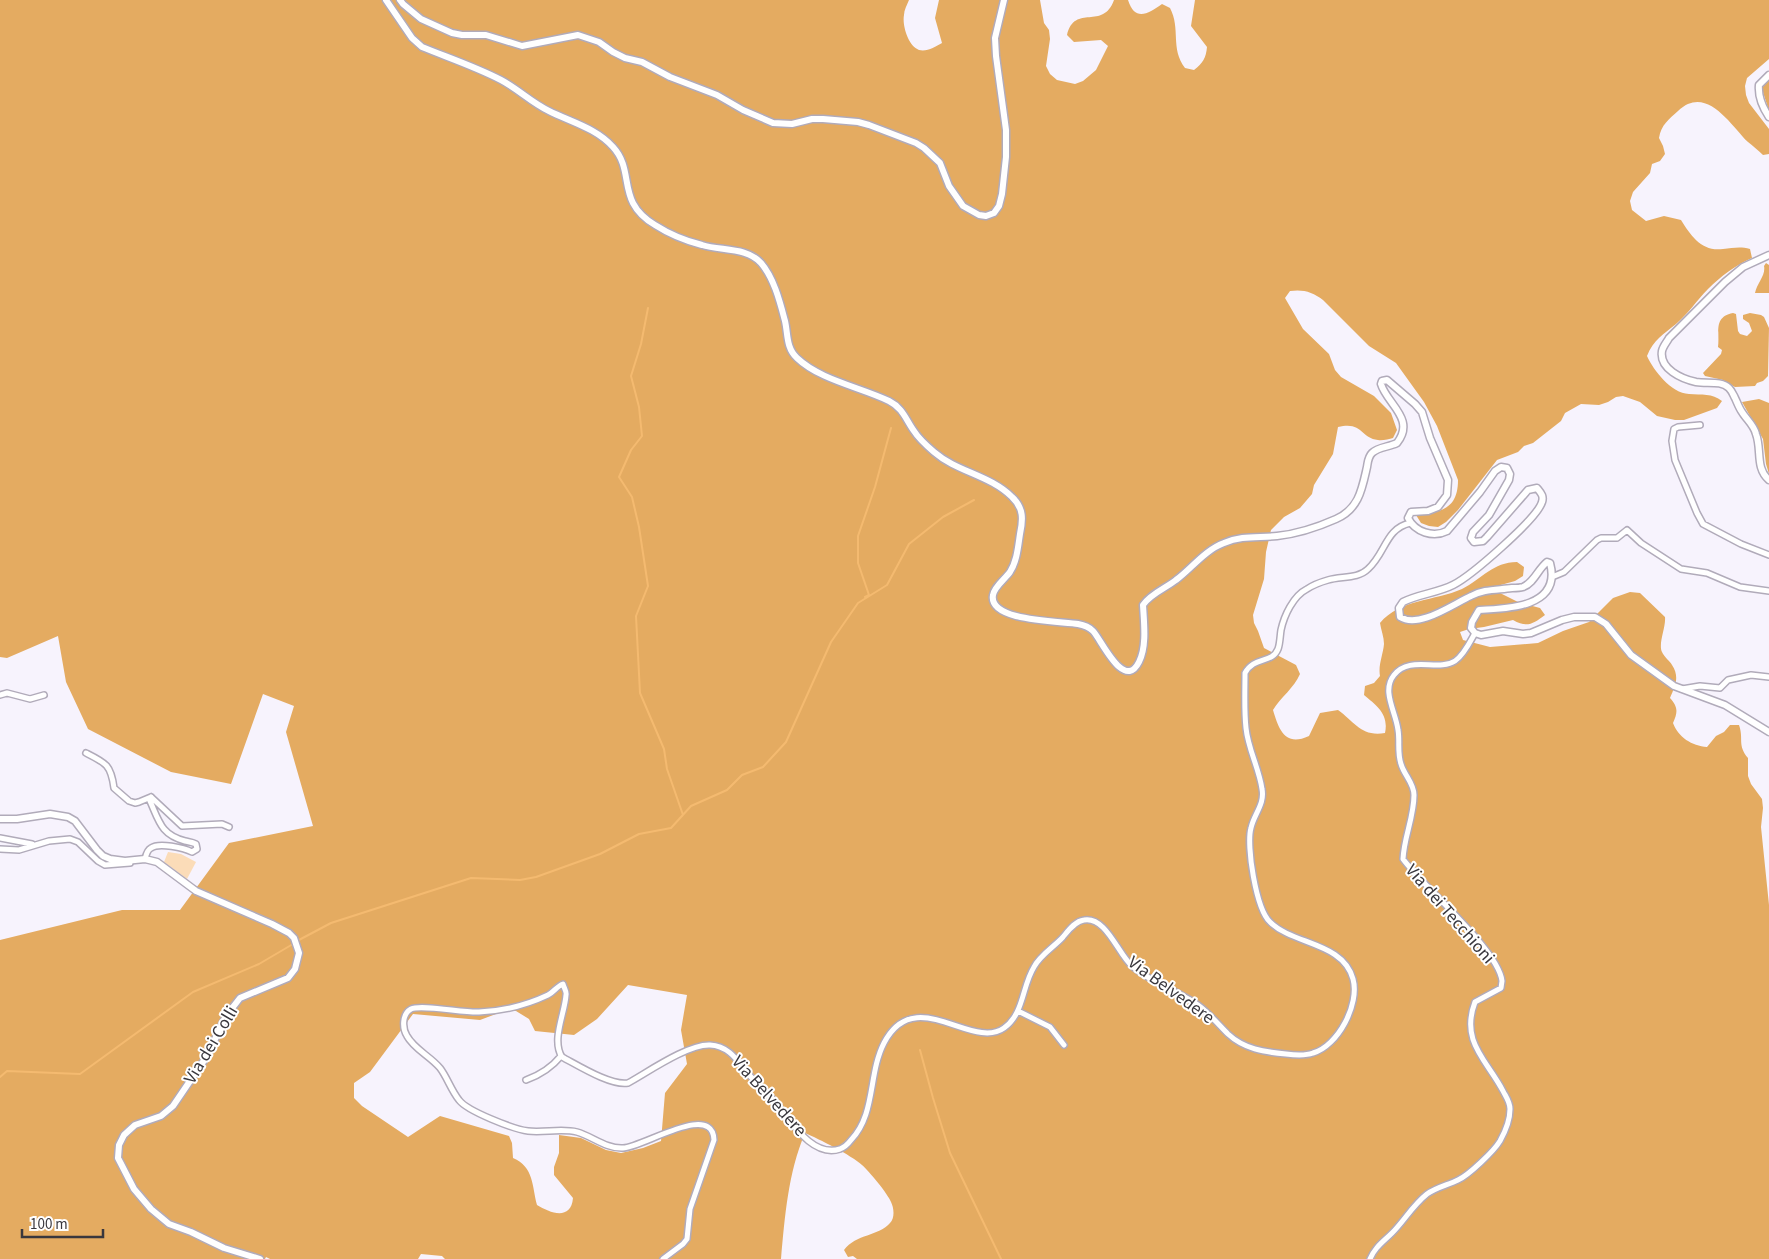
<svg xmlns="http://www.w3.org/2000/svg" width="1769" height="1259" font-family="'Source Sans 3',sans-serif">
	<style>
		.green { fill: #fbdcb8 }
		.forest { fill: #e4ab61; fill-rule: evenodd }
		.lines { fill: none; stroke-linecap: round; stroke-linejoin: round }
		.stream { stroke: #f4ba70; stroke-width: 2 }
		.minor-casing { stroke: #b1abba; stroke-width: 8 }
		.tertiary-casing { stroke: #b1abba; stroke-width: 9 }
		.minor { stroke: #fff; stroke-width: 5 }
		.tertiary { stroke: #fff; stroke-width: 6 }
		.labels { text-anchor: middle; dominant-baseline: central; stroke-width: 4; stroke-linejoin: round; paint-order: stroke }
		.street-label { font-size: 18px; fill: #39373d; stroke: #fff }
	</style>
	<rect width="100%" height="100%" fill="#f7f3fd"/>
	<path class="green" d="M168 852 181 854 196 862 187 879 164 862Z"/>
	<path class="forest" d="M0 0H909C907 5 904 10 904 15 902 25 908 46 919 50 927 52 935 47 942 43L935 18 939 0H1040L1044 23 1049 30 1050 39 1046 66 1050 74 1057 80 1075 84 1083 81 1096 70 1108 46 1101 40 1074 42 1067 35C1075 3 1103 31 1114 0H1128C1135 22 1148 14 1162 4L1170 8C1181 29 1170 48 1185 68L1194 70C1203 63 1206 58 1207 47L1191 26 1195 0H1769V59L1747 78 1745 86 1746 95 1749 103 1769 129V154L1763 155C1758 150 1753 146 1748 142 1730 124 1706 84 1678 111 1669 119 1661 125 1659 138L1663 146 1665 154 1660 161 1652 164 1650 173 1633 192 1630 201 1632 210 1646 221 1664 216 1681 220C1691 236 1702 252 1723 249 1733 248 1740 246 1750 249L1752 258C1736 265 1721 276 1708 289 1697 300 1688 314 1676 324 1664 334 1653 340 1647 356 1654 371 1671 393 1689 394 1702 395 1712 393 1722 401L1717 408 1684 420H1675L1657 416 1640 402 1623 396 1616 397 1608 402 1599 405 1581 404 1565 413 1561 421 1533 443 1524 446 1518 452 1497 460 1458 510 1446 522 1438 527 1429 526 1421 523 1416 515C1440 512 1458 510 1458 480L1437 426 1424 402 1396 363 1369 346 1323 300C1313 292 1303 289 1290 291L1285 298 1303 329 1329 354 1335 370 1341 377 1374 396 1391 413 1397 430 1393 438C1389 439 1382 441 1378 440 1360 438 1363 421 1338 427L1333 454 1314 485 1312 494 1300 508 1284 517 1271 530 1266 552 1264 579 1253 615 1254 623 1258 631 1264 648 1296 665 1300 674C1294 688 1281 697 1273 710 1279 730 1285 747 1309 736L1320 713 1338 710C1355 722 1361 737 1385 733 1389 714 1377 706 1364 695L1365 686 1374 683 1380 676C1378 665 1383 655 1384 644 1384 637 1381 630 1380 623 1400 599 1435 601 1462 589 1482 579 1493 562 1517 562L1524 567 1523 576 1515 581 1490 588 1518 602 1540 608 1545 615C1533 624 1527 628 1513 620L1484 627 1469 629 1460 632 1463 640 1490 647 1538 643 1563 631 1589 622 1613 598 1630 592 1640 593 1665 617C1666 628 1658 643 1662 652 1664 657 1670 661 1672 665 1680 677 1675 686 1670 698 1678 707 1678 712 1673 723 1678 737 1692 746 1707 747L1716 736 1724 732 1730 725H1739C1744 739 1737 745 1748 758V776L1751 784 1762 799 1763 808 1761 827 1769 905V1259H857L853 1256 848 1257 844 1250C856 1234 879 1236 890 1223 895 1218 894 1208 891 1202 888 1194 869 1171 862 1165 851 1155 819 1139 805 1133 788 1173 785 1216 781 1259H445L442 1256 421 1254 418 1259H270L266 1257 265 1259H0V940L122 910H180L229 843 313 826 286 732 294 706 263 694 231 784 171 772 88 729 66 682 58 636 7 658 0 657ZM628 985 687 995 681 1030 687 1064 665 1093 661 1141 643 1148 621 1153 606 1150 581 1138 559 1135V1153L554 1167V1175L573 1198C571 1221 550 1213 537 1205 532 1186 534 1167 513 1158L512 1143 509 1136 440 1116 408 1137 362 1106 354 1098V1083L370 1072 413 1014 480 1020 504 1011H516L529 1019 535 1031 574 1035 597 1019Z
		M1769 79V111L1762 89V86Z
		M1766 263 1769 265V293H1755C1757 283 1766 275 1764 266Z
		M1733 313 1736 314 1738 331 1740 334 1747 336 1752 331 1749 323 1743 319V315L1750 313 1761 315 1764 317 1769 328 1768 376 1763 381 1757 383 1755 386 1735 387 1723 380 1705 376 1703 373 1721 354 1722 350 1718 347C1720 332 1713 317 1733 313Z
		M1759 399 1769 403V474L1766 464 1763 439 1742 402Z"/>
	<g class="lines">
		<path class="stream" d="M648 308 641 344 631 376 639 407 642 436 631 450 619 477 632 497 639 527 648 586 636 616 640 693 664 749 667 769 683 815
			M865 597 869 595 858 563V536L875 487 891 428
			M297 941 331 923 471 878 520 880 536 877 600 854 639 834 671 828 691 806 727 790 742 775 763 767 786 742 831 642 858 603 887 585 909 544 943 517 974 500
			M920 1050 933 1098 950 1153 1001 1259
			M0 1077 7 1071 80 1074 193 992 259 964 293 944"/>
		<defs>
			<path id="minor" d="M1700 425 1678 427 1674 429 1672 441 1675 460 1697 513 1703 524 1741 544 1769 555
				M1552 577 1564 572 1597 540 1601 538H1617L1627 530 1641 543 1681 569 1707 573 1740 587 1769 591
				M1682 689 1700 686 1720 688 1728 680 1751 675 1769 677
				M0 695 7 693 30 699 44 695
				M86 753C106 763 111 765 114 788L129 801 135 803 139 802 151 797
				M151 797 182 826 222 824 229 827
				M0 838 32 844
				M0 849 19 850 49 841 70 839 78 842 98 861 105 865 130 863
				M145 859C146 855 147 850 151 848 159 842 184 848 192 852L197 849 196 844C192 842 189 842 185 841 161 835 159 821 150 801L151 797
				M1018 1011 1050 1027 1064 1045
				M526 1080C540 1075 552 1067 561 1056
				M663 1259 683 1244 687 1239 690 1209 714 1140C713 1101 642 1148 623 1148 606 1149 592 1136 577 1132 561 1128 544 1133 528 1131 513 1129 467 1111 459 1100 451 1090 447 1077 440 1068 430 1056 414 1049 407 1036 402 1028 402 1014 411 1009 421 1004 464 1013 479 1012 502 1011 527 1005 548 995 554 992 557 986 563 984 564 988 567 992 566 995 565 1013 551 1040 562 1057 579 1066 611 1086 628 1083 648 1072 688 1044 710 1045 731 1046 739 1064 752 1078 760 1087 769 1094 776 1103 791 1121 812 1158 840 1149 845 1147 848 1144 851 1140 876 1114 868 1074 884 1043 915 983 972 1051 1004 1028 1024 1014 1022 986 1034 967 1040 955 1054 947 1063 937 1068 931 1075 921 1084 920 1106 916 1118 954 1132 966 1151 983 1177 990 1198 1005 1209 1013 1218 1024 1228 1034 1244 1049 1264 1052 1286 1054 1294 1055 1305 1056 1313 1053 1338 1046 1360 1004 1353 979 1343 942 1293 945 1270 922 1256 909 1246 845 1251 828 1254 814 1265 804 1262 789 1259 768 1248 749 1246 728 1244 710 1245 691 1245 673 1254 656 1272 664 1278 649 1280 644 1280 636 1281 630 1284 616 1293 596 1307 589 1313 585 1321 582 1328 580 1341 576 1358 579 1368 569 1386 553 1385 529 1410 523
				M1370 1259C1375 1247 1383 1242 1392 1233 1404 1221 1413 1205 1427 1194 1437 1187 1448 1185 1458 1180 1469 1175 1494 1151 1500 1141 1505 1132 1510 1119 1510 1109 1510 1102 1506 1097 1503 1091 1487 1060 1460 1042 1475 1002L1501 988C1501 988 1502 981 1502 981 1498 949 1424 888 1403 859 1404 837 1414 817 1414 795 1414 783 1404 775 1401 764 1397 752 1400 741 1398 730 1396 712 1381 691 1394 675 1410 655 1438 672 1455 661 1464 655 1470 642 1475 633"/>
			<path id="tertiary" d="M386 0 412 38 422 47C449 58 476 67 501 80 518 89 532 103 549 111 571 122 596 128 613 147 636 172 615 201 655 225 669 234 686 241 702 245 721 251 747 247 761 263 774 278 780 302 785 321 788 334 786 348 797 358 820 380 860 387 889 401 903 408 906 420 914 431 919 439 927 446 934 452 957 472 990 475 1012 497 1024 508 1023 520 1020 534 1018 547 1017 561 1010 572 1005 579 994 587 993 595 988 622 1062 621 1078 624 1084 625 1089 627 1093 631 1101 639 1124 692 1139 662 1147 646 1144 623 1143 605 1150 594 1166 588 1176 580 1192 568 1205 550 1224 543 1242 535 1259 538 1277 536 1296 534 1318 527 1336 519 1359 509 1362 489 1367 467 1368 461 1368 457 1372 453 1378 447 1389 447 1397 443 1416 419 1387 404 1381 384L1382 381 1387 380 1415 404 1422 412 1430 438 1448 480 1447 495 1438 507 1428 511 1411 512 1408 518C1415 532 1433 538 1447 531L1480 492 1495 471 1501 467 1507 468 1510 474 1509 480 1489 515 1473 532 1471 538 1474 542 1483 541 1487 537 1528 490 1537 488C1541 493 1544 496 1542 502 1537 519 1471 576 1453 585 1437 593 1419 594 1403 602L1399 608 1400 617C1419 629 1453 604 1471 596 1483 589 1498 590 1512 588 1515 588 1520 588 1523 587 1534 583 1538 569 1547 562L1550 563C1562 607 1508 609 1479 610L1472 622 1471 628 1475 633 1481 635 1503 631 1523 634 1531 633 1562 620 1574 617H1595L1606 624 1631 655 1674 686 1725 705 1769 732
				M400 0 403 4 421 19 452 33 462 35H486L522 46 578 35 599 42 613 52 625 58 642 62 670 77 717 95 743 110 773 123 792 124 812 119H823L858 122 869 125 916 143 924 148 940 163 949 186 963 206 979 215 986 216 994 213 999 206 1002 194 1006 157V130L996 56 995 38 1004 0
				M1769 75 1759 85C1758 96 1763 108 1769 117
				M1769 255 1743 267 1725 282 1669 338C1667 342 1663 346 1662 351 1659 369 1682 379 1696 382 1707 384 1721 380 1729 388 1732 391 1733 394 1735 398 1737 402 1739 408 1742 412 1746 419 1754 425 1756 434 1762 450 1755 468 1769 480
				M0 819H17L50 814 68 817 75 821 97 850 103 856 110 859 125 861 145 859 157 862 196 891 272 924 289 933 294 938 299 953 295 969 288 978 240 998 226 1016 207 1056 173 1106 161 1116 135 1125 124 1135 119 1145 118 1158 134 1189 151 1209 169 1224 191 1232 224 1248 260 1259"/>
		</defs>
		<use href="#minor" class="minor-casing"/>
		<use href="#tertiary" class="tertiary-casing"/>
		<use href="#minor" class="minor"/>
		<use href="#tertiary" class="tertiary"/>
	</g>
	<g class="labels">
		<g class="street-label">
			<text transform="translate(1450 914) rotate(49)">Via dei Tecchioni</text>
			<text transform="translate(1171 990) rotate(36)">Via Belvedere</text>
			<text transform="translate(211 1045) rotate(-59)">Via dei Colli</text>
			<text transform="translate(769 1096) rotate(48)">Via Belvedere</text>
		</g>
	</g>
	<path d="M22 1229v8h81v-8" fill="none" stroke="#39373d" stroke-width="2.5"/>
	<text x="30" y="1229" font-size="15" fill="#39373d" stroke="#ffffff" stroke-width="4" paint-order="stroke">100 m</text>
</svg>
